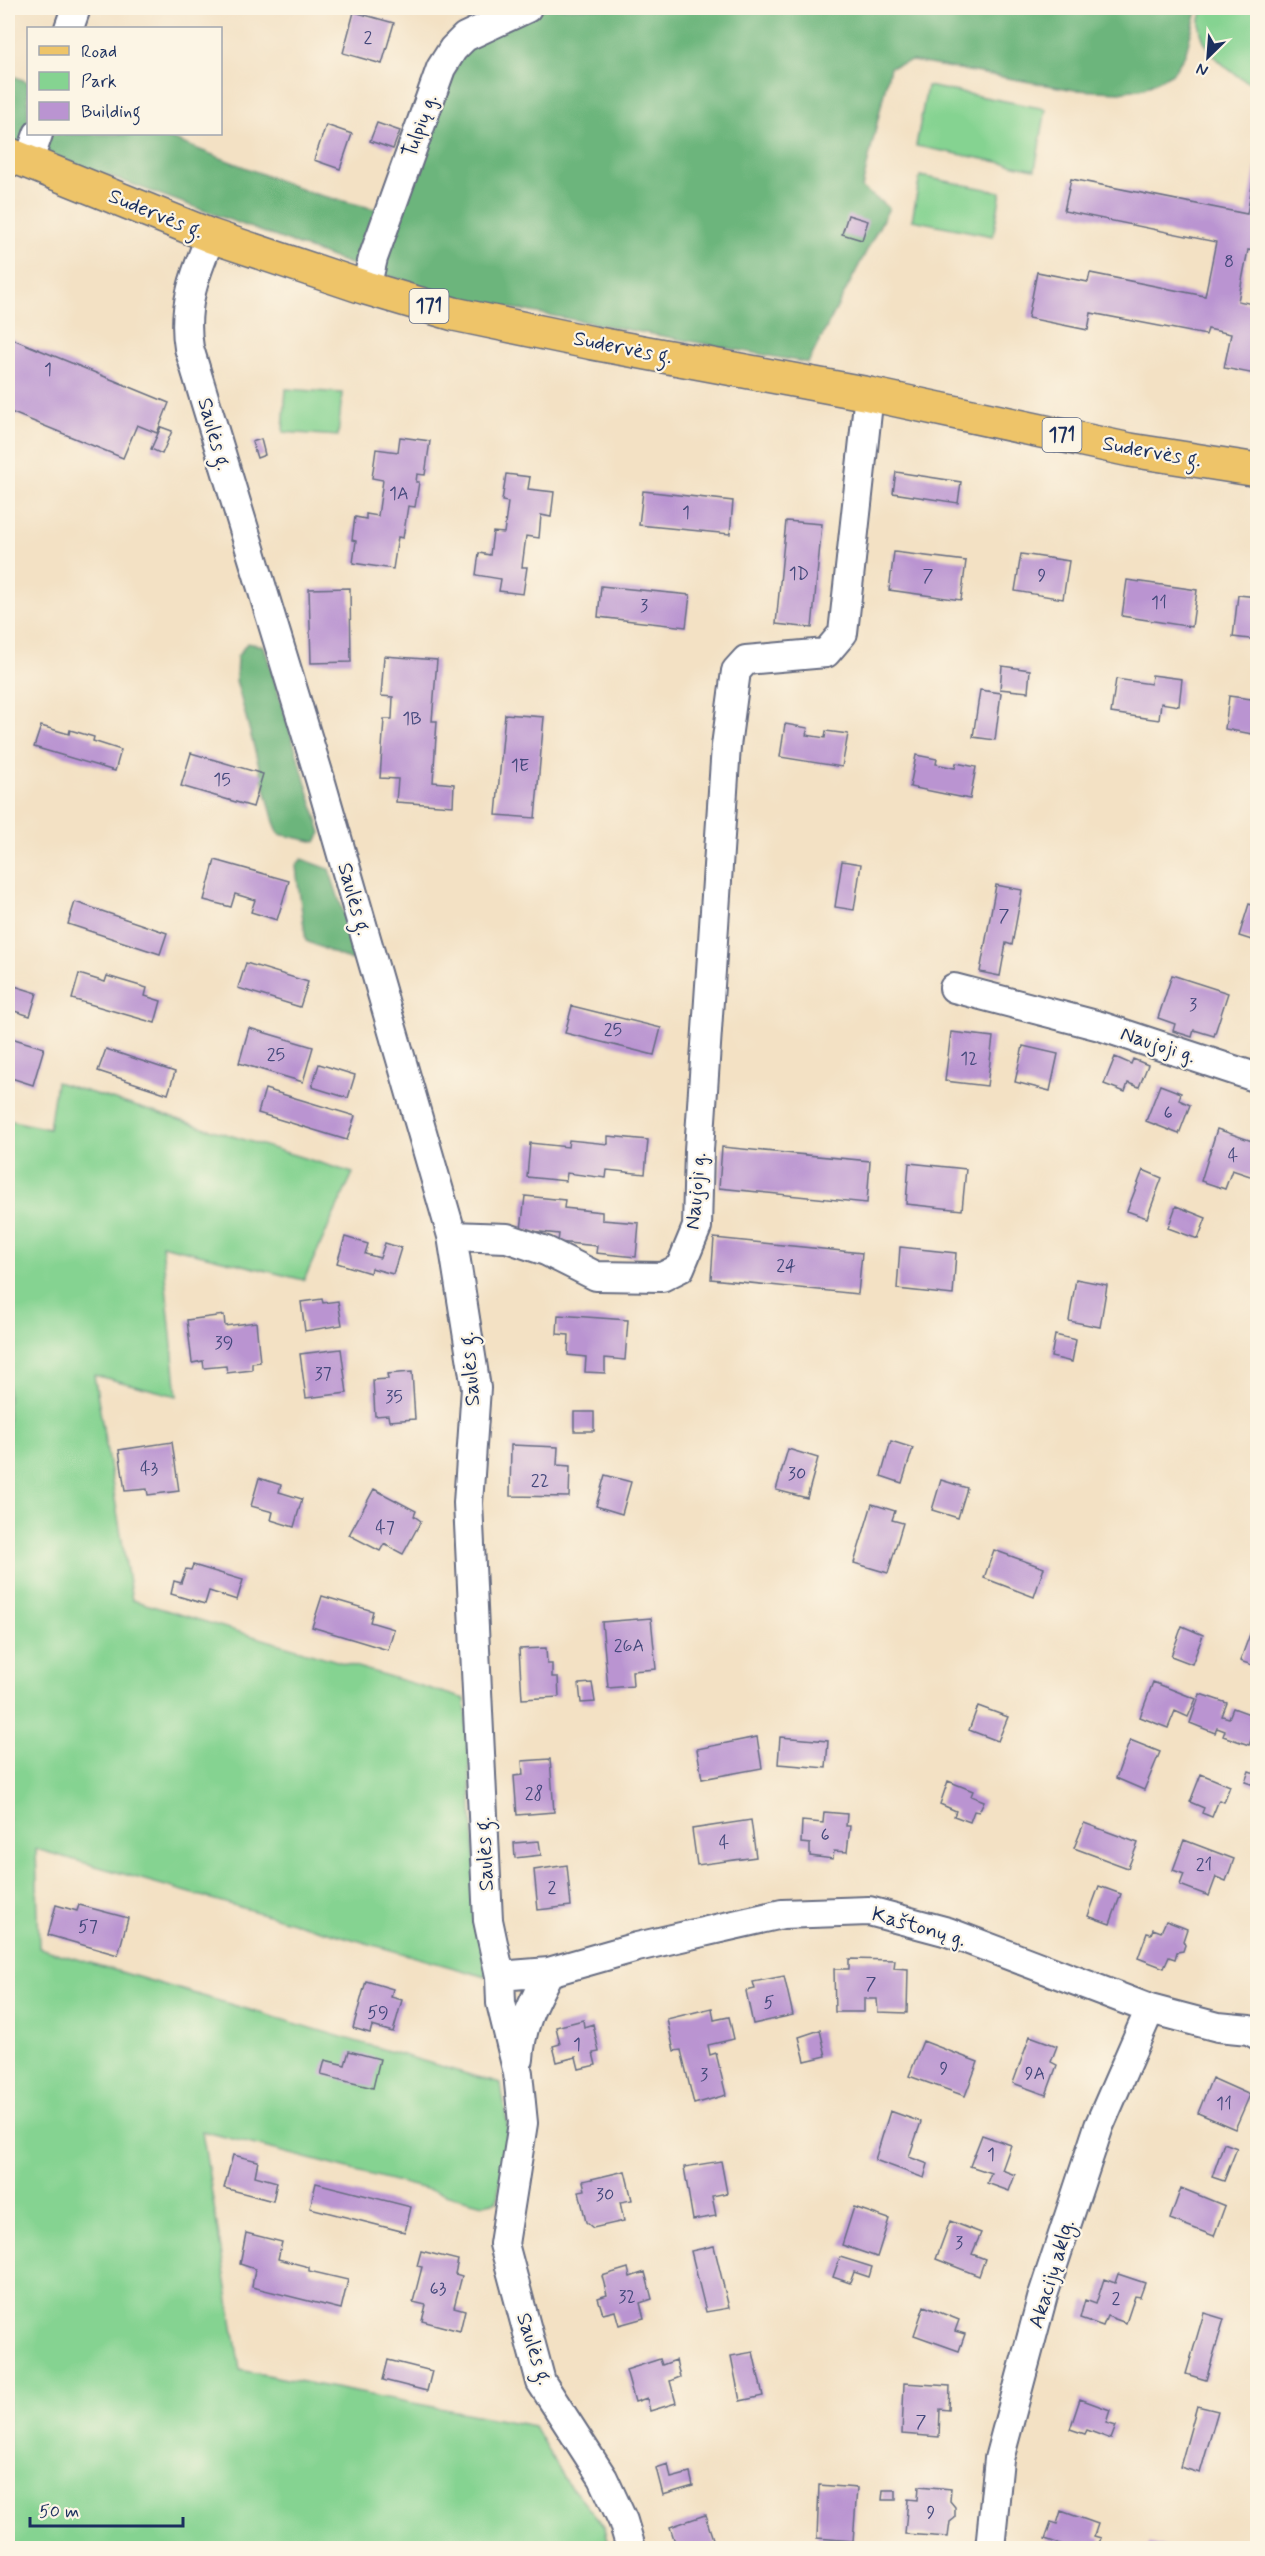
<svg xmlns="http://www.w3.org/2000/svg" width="1265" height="2556" font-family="Mynerve,sans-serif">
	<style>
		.green { fill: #85d391; stroke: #508178; stroke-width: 1.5 }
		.forest { fill: #6cb57b; stroke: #44726c; stroke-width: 1.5 }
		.building { fill: #ba94d1 }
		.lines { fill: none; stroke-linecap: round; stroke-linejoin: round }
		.minor-casing { stroke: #676d82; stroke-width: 32 }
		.major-casing { stroke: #676d82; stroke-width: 36 }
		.minor { stroke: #fff; stroke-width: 28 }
		.major { stroke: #eec469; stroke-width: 33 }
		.labels { text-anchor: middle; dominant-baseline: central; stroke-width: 4.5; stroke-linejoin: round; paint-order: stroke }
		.number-label { font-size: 18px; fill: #43487b }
		.shield { fill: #fcf5e5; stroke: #5e6a86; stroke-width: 1.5 }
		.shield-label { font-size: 20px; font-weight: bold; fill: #1b2f5e }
		.street-label { font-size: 21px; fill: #1b2f5e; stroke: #fcf5e5 }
	</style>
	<rect width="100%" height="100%" fill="#fcf5e5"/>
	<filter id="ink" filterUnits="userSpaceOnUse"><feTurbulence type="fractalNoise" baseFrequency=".0167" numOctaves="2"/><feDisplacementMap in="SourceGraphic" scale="12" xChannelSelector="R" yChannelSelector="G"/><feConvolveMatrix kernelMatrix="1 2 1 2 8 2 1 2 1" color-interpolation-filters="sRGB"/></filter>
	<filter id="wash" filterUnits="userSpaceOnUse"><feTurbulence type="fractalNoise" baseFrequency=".008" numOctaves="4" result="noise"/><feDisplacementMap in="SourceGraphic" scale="24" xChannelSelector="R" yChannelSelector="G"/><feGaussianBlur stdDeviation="1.35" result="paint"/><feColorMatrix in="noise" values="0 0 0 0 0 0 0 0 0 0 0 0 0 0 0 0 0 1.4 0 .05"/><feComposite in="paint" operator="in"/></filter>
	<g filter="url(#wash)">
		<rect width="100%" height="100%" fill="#f3e1c4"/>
		<path class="green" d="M1204 8H1257V87C1234 76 1198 50 1200 21 1200 17 1202 12 1204 8Z
			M927 86 1046 109 1035 169 916 146Z
			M920 176 1001 192 993 236 912 220Z
			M286 389 342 393 338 436 283 432Z
			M56 1082 353 1173 304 1280 162 1245 177 1396 94 1375 132 1600 465 1699 479 1925 486 1977 36 1849 39 1948 501 2084 508 2129 497 2201 483 2204 202 2131 240 2370 534 2426 563 2477 605 2528 610 2548H8V1120L49 1129Z"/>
		<path class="forest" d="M546 8H1198L1185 55 1173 73 1144 88 1120 92 1075 90 912 61 890 67 862 188 889 208 808 363 466 300 353 265 8 139V74L28 82V134H159L311 193 399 215 465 44Z
			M247 643 264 646 321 833 316 842 279 834 274 822 236 680 237 657Z
			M302 859 329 869 358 957 350 960 306 941 297 876 296 865Z"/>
		<g id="blocks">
			<path class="building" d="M8 8H15L10 23 8 22Z
				M435 8H451L450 13Z
				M354 12 394 23 382 64 343 53Z
				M377 123 400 131 393 149 370 141Z
				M326 125 352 134 340 169 314 160Z
				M1256 164 1258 252 1248 250 1238 301 1258 305V361L1255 374 1224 368 1231 334 1208 329 1206 335 1091 313 1088 330 1028 318 1037 272 1088 282 1090 273 1205 296 1216 242 1064 211 1071 179 1247 214Z
				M848 215 868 221 862 240 842 234Z
				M8 337 169 403 157 433 137 425 123 458 8 411Z
				M161 427 172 431 162 454 151 449Z
				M400 437 430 441 425 475 417 474 416 482H419L415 507 408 506 403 538 398 537 393 569 353 563 356 541 352 540 355 517 366 519V514L378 516 383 480 372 478 376 449 398 452Z
				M261 439 265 455 257 458 252 442Z
				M896 472 961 482 958 503 893 493Z
				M506 474 530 477 528 489 554 492 551 517 541 515 539 538 526 536 522 567H527L523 594 499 591 501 579 476 575 479 553 490 555 493 532 504 533 508 502 502 501Z
				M643 491 733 501 730 534 639 525Z
				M786 521 822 524 812 628 776 624Z
				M894 552 966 561 961 600 889 590Z
				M1021 554 1069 561 1063 599 1015 591Z
				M1127 580 1197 590 1192 627 1122 616Z
				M601 586 690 595 686 627 598 617Z
				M350 588 351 662 311 663 309 589Z
				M1238 595 1258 597V640L1233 637Z
				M384 656 437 660 432 721H437L433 782 454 784 453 806 396 802 398 779 380 778 384 719H392L393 697 381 696Z
				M1002 666 1030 670 1028 692 1000 689Z
				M1152 675 1182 679 1179 706 1161 703 1159 720 1111 713 1116 679 1151 684Z
				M980 690 1001 693 995 740 973 737Z
				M1229 696 1258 700V735L1225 729Z
				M505 714 544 717 535 818 496 815Z
				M785 724 808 728 806 735 825 738 826 731 848 734 842 767 780 757Z
				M41 726 69 734 70 730 94 737 93 741 121 750 115 771 34 747Z
				M191 753 263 774 253 807 181 786Z
				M916 755 937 759 936 764 955 768 956 763 976 767 970 799 910 787Z
				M215 860 289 881 277 920 251 912 255 900 235 894 231 907 204 900Z
				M842 861 861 864 854 910 835 907Z
				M996 885 1022 890 1012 945 1006 943 1000 976 980 972Z
				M75 902 167 933 160 954 68 924Z
				M1249 904 1258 907V942L1239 936Z
				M246 963 308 982 300 1007 238 988Z
				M79 974 105 982 107 976 147 988 145 996 161 1001 155 1023 72 999Z
				M1172 975 1228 993 1214 1036 1194 1030 1192 1037 1173 1031 1175 1024 1158 1018Z
				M8 984 37 993 30 1016 8 1009Z
				M572 1006 661 1028 654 1055 565 1033Z
				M249 1028 313 1047 303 1082 239 1063Z
				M951 1032 993 1037 987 1086 945 1081Z
				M8 1037 44 1048 33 1085 8 1077Z
				M1023 1046 1058 1054 1050 1091 1015 1082Z
				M106 1049 175 1072 168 1094 98 1071Z
				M1115 1057 1131 1064 1133 1059 1148 1065 1139 1087 1128 1083 1125 1092 1104 1084Z
				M319 1064 355 1075 348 1098 312 1087Z
				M1160 1085 1181 1093 1179 1100 1190 1105 1179 1134 1146 1121Z
				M265 1089 355 1116 347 1140 258 1113Z
				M1217 1129 1258 1143 1256 1178 1232 1170 1225 1189 1201 1181Z
				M608 1136 648 1140 645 1174 607 1170 606 1178 567 1173 566 1181 527 1177 530 1143 568 1147 569 1140 608 1144Z
				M722 1147 870 1161 867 1203 719 1188Z
				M909 1163 966 1169 962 1210 906 1204Z
				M1143 1170 1162 1178 1147 1218 1127 1211Z
				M525 1196 565 1200 564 1208 602 1212V1220L639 1223 636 1257 596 1253 597 1246 558 1242 559 1234 521 1230Z
				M1176 1206 1206 1218 1198 1239 1168 1228Z
				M345 1237 368 1244 365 1254 380 1258 385 1243 401 1248 393 1274 371 1268 370 1273 337 1263Z
				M714 1238 862 1253 858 1294 711 1279Z
				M900 1247 956 1253 953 1295 897 1289Z
				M1076 1279 1107 1285 1100 1327 1069 1321Z
				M322 1299 323 1303 338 1301 342 1325 305 1331 301 1302Z
				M224 1315 225 1326 256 1322 260 1362 252 1363V1370L227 1373 226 1366 204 1368 203 1361 192 1363 187 1320Z
				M558 1315 628 1320 625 1360 605 1358V1373L585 1372 586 1357 568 1355 569 1335 557 1334Z
				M1055 1335 1076 1340 1072 1362 1051 1357Z
				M341 1349 347 1393 306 1398 300 1354Z
				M412 1372 415 1419 389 1421 388 1415 375 1416 373 1380 388 1379 387 1374Z
				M574 1412H594V1431H574Z
				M891 1441 913 1448 902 1483 881 1476Z
				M172 1442 179 1491 148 1495 147 1489 125 1491 119 1450Z
				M511 1445 558 1447 557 1465 570 1466 569 1497 510 1496Z
				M788 1449 818 1458 807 1498 776 1490Z
				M605 1475 631 1482 622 1514 596 1506Z
				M259 1478 281 1485 279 1492 302 1499 294 1527 271 1520 273 1512 251 1506Z
				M941 1480 967 1488 958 1518 932 1510Z
				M374 1489 416 1511 414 1516 421 1521 403 1554 384 1544 380 1551 349 1535Z
				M872 1504 895 1511 892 1520 903 1523 888 1573 854 1563Z
				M994 1550 1044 1568 1034 1597 984 1578Z
				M193 1565 243 1580 237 1600 209 1591 205 1604 171 1594 174 1581 181 1583 186 1569 191 1570Z
				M322 1596 373 1611 370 1622 394 1629 388 1650 312 1627Z
				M651 1618 656 1669 632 1671 633 1686 608 1688 602 1622Z
				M1182 1626 1203 1635 1192 1664 1171 1656Z
				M1253 1626 1258 1627V1667L1240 1661Z
				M546 1648 547 1664H552V1677H558L559 1697 522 1699 519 1649Z
				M1153 1682 1196 1699 1188 1717 1175 1711 1168 1728 1140 1717Z
				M592 1683 595 1702 581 1703 579 1684Z
				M1200 1694 1227 1703 1222 1716 1229 1718 1233 1708 1258 1717V1740L1252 1738 1249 1745 1223 1736 1225 1731 1217 1728 1215 1733 1190 1723Z
				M978 1706 1008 1717 998 1741 969 1730Z
				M757 1737 762 1768 702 1779 697 1749Z
				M780 1737 828 1741 826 1768 778 1764Z
				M1130 1740 1160 1752 1144 1790 1116 1778Z
				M550 1759 554 1812 517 1815 514 1776 523 1775 522 1761Z
				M1249 1771 1258 1774 1257 1786 1245 1782Z
				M1201 1774 1230 1786 1224 1802 1219 1800 1212 1817 1202 1813 1204 1808 1190 1802Z
				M948 1781 973 1791 971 1796 984 1801 979 1812 974 1811 970 1822 954 1816 956 1811 940 1804Z
				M824 1812 847 1814 846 1826H850L847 1852 834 1851 833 1859 810 1856V1844L801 1843 802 1821 823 1823Z
				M751 1820 756 1857 697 1865 692 1829Z
				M1084 1823 1138 1843 1128 1868 1074 1848Z
				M1184 1840 1234 1859 1226 1881 1216 1877 1209 1896 1180 1885 1184 1874 1173 1870Z
				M539 1841 541 1855 515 1858 514 1843Z
				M567 1865 571 1906 538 1910 534 1870Z
				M1099 1886 1121 1894 1110 1924 1088 1916Z
				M56 1905 77 1911 79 1905 128 1918 118 1955 48 1935Z
				M1166 1921 1187 1929 1183 1941 1185 1945 1183 1951 1177 1952 1175 1959 1169 1957 1164 1968 1138 1958 1147 1933 1151 1934 1153 1929 1161 1932Z
				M849 1959 895 1960 894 1968 908 1969 907 2013 878 2012 877 1999H864V2012H835L834 1969H849Z
				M784 1976 793 2015 753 2024 746 1991 755 1989 753 1982Z
				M366 1981 393 1989 391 1997 402 2000 393 2032 372 2026 370 2033 353 2028Z
				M712 2008 714 2020 729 2017 734 2039 708 2045 710 2055 716 2053 726 2095 694 2104 681 2050 674 2051 667 2019Z
				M583 2020 584 2027 593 2024 599 2052 593 2053 596 2065 579 2069 576 2057 557 2062 553 2046 560 2044 556 2027Z
				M820 2030 826 2056 805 2061 799 2037Z
				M1030 2036 1057 2046 1051 2062 1057 2065 1046 2095 1013 2083Z
				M923 2041 978 2062 965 2096 909 2076Z
				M349 2051 380 2059 373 2088 321 2075 325 2060 345 2065Z
				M1212 2078 1250 2095 1235 2129 1198 2113Z
				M890 2111 921 2122 909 2157 928 2164 924 2178 875 2160Z
				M982 2135 1011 2145 1002 2170 1015 2175 1009 2191 987 2183 991 2173 970 2166Z
				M1224 2143 1237 2148 1224 2181 1212 2177Z
				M233 2155 258 2161 255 2176 277 2182 273 2201 224 2188Z
				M721 2161 727 2193 712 2196 716 2216 693 2220 684 2167Z
				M625 2171 632 2200 620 2202 624 2221 593 2228 586 2222 579 2191 585 2190 583 2181Z
				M316 2183 411 2207 405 2232 310 2208Z
				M1181 2188 1225 2206 1214 2236 1170 2219Z
				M854 2207 889 2219 877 2257 842 2245Z
				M950 2221 981 2233 972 2254 985 2259 979 2276 936 2259Z
				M246 2233 282 2242 278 2259 309 2267V2271L348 2280 341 2309 252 2287 255 2269 240 2264Z
				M714 2246 729 2308 706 2312 691 2251Z
				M421 2251 458 2260 455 2274 462 2276 454 2307 465 2310 460 2331 422 2321 426 2305 413 2302 422 2267 417 2266Z
				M840 2257 872 2267 869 2277 854 2272 850 2283 833 2277Z
				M628 2268 630 2277 645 2272 652 2299 640 2303 644 2318 619 2325 615 2311 603 2314 598 2298 607 2295 602 2276Z
				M1118 2274 1145 2283 1140 2297 1135 2296 1126 2323 1107 2316 1103 2326 1080 2318 1085 2300 1096 2304 1104 2279 1115 2283Z
				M924 2306 959 2320 955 2331 965 2334 959 2351 914 2335Z
				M1204 2313 1224 2319 1206 2380 1186 2374Z
				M753 2352 763 2396 740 2401 731 2356Z
				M660 2359 662 2365 676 2360 680 2377 670 2381 676 2403 650 2411 647 2398 635 2402 626 2370Z
				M388 2360 432 2371 427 2391 383 2380Z
				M904 2383 950 2386 949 2410 940 2409 939 2437 902 2434Z
				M1080 2399 1110 2410 1106 2423 1116 2426 1111 2439 1087 2430 1085 2434 1070 2429Z
				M1197 2406 1218 2411 1200 2473 1180 2467Z
				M668 2464 671 2478 690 2473 693 2486 663 2495 656 2468Z
				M819 2485 857 2488 853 2541 817 2538Z
				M919 2486 951 2489 950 2501 955 2507V2518L950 2522 948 2537 905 2534 908 2499 918 2500Z
				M883 2490H896V2500H882Z
				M1061 2511 1098 2524 1094 2536 1101 2538 1097 2548H1072L1045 2539 1051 2522 1057 2524Z
				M705 2515 716 2548H677L670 2527Z
				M1149 2542 1168 2548H1146Z"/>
		</g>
	</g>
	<g filter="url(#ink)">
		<use href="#blocks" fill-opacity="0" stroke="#676d82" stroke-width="1.5"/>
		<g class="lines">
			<defs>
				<path id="minor" d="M69 28 76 8
					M28 163 38 134
					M211 236C195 273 182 307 189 348L320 779 452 1236 476 1388 468 1503 488 1920 500 1976 501 2003 518 2073 523 2123 504 2244 541 2382 603 2478 623 2521 631 2548
					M366 288 373 258 441 68 453 49 465 37 527 8
					M954 988 1100 1026 1258 1078
					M452 1236 507 1238 546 1251 596 1276 662 1277 680 1268 697 1227 699 1150 726 746 736 671 746 660 826 653 843 633 869 394
					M500 1976 549 1972 637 1947 782 1914 869 1911 948 1932 1150 2009 1218 2027 1249 2030 1258 2035
					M519 2059C521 2024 533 2003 549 1972
					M990 2548 999 2459 1043 2295 1099 2126 1150 2009"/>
				<path id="major" d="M8 154 211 236 366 288 454 314 593 343 869 394 1130 450 1258 470"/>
			</defs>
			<use href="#minor" class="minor-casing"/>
			<use href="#major" class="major-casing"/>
			<use href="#minor" class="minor"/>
			<use href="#major" class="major"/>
		</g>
	</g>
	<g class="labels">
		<g class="number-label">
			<text x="368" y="38">2</text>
			<text x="1229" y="262">8</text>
			<text x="48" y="370">1</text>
			<text x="399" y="494">1A</text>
			<text x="686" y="513">1</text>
			<text x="799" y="574">1D</text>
			<text x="928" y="576">7</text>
			<text x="1042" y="576">9</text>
			<text x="1159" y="603">11</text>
			<text x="644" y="606">3</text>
			<text x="412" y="719">1B</text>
			<text x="520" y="766">1E</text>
			<text x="222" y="780">15</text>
			<text x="1004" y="916">7</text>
			<text x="1193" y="1005">3</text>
			<text x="613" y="1030">25</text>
			<text x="276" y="1055">25</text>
			<text x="969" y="1059">12</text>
			<text x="1168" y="1113">6</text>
			<text x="1233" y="1156">4</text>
			<text x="786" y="1266">24</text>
			<text x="224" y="1343">39</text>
			<text x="323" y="1374">37</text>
			<text x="394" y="1397">35</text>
			<text x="149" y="1469">43</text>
			<text x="797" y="1474">30</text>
			<text x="540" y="1481">22</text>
			<text x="385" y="1528">47</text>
			<text x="629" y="1646">26A</text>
			<text x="534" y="1794">28</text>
			<text x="825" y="1835">6</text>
			<text x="724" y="1843">4</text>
			<text x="1204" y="1865">21</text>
			<text x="552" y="1888">2</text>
			<text x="88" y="1927">57</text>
			<text x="871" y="1984">7</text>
			<text x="769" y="2003">5</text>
			<text x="378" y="2013">59</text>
			<text x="577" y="2045">1</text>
			<text x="944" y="2069">9</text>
			<text x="1035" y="2074">9A</text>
			<text x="704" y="2075">3</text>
			<text x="1224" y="2104">11</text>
			<text x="991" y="2155">1</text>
			<text x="605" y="2195">30</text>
			<text x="959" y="2243">3</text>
			<text x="438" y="2289">63</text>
			<text x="627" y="2297">32</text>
			<text x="1116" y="2299">2</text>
			<text x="921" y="2422">7</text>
			<text x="931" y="2513">9</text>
		</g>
		<g class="shield">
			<rect x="409.5" y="289" width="39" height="34" rx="4.5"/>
			<rect x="1042.5" y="418" width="39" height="34" rx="4.5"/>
		</g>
		<g class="shield-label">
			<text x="429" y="306">171</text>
			<text x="1062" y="435">171</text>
		</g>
		<g class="street-label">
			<text transform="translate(420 126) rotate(-70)">Tulpių g.</text>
			<text transform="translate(156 214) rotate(22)">Sudervės g.</text>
			<text transform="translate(623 348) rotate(11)">Sudervės g.</text>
			<text transform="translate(214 434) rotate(74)">Saulės g.</text>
			<text transform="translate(1152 452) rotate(10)">Sudervės g.</text>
			<text transform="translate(354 899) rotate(74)">Saulės g.</text>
			<text transform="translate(1158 1045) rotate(18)">Naujoji g.</text>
			<text transform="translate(696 1191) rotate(-85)">Naujoji g.</text>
			<text transform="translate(470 1369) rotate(-95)">Saulės g.</text>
			<text transform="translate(485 1854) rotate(-93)">Saulės g.</text>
			<text transform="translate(919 1927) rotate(16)">Kaštonų g.</text>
			<text transform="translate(1052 2274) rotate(-73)">Akacijų aklg.</text>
			<text transform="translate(534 2349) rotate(72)">Saulės g.</text>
		</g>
	</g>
	<rect width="1265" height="2556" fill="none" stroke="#fcf5e5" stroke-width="30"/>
	<rect x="27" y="27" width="195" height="108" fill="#fcf5e5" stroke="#a2a6af" stroke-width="1.5"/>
	<rect x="39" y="46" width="30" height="9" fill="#eec469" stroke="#a2a6af" stroke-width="1.5"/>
	<text x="81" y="57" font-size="18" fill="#1b2f5e">Road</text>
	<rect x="39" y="72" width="30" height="18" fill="#85d391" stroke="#a2a6af" stroke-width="1.5"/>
	<text x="81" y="87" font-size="18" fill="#1b2f5e">Park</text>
	<rect x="39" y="102" width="30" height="18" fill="#ba94d1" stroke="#a2a6af" stroke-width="1.5"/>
	<text x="81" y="117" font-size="18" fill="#1b2f5e">Building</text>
	<g transform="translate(1208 57) rotate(205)" stroke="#fcf5e5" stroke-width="4.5" paint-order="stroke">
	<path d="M0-4.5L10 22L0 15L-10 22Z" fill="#1b2f5e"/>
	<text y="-9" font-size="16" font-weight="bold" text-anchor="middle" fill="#1b2f5e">N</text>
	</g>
	<path d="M30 2517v9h153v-9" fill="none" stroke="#1b2f5e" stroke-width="3"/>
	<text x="39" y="2517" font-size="18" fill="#1b2f5e" stroke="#fcf5e5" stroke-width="4.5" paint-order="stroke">50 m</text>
</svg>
